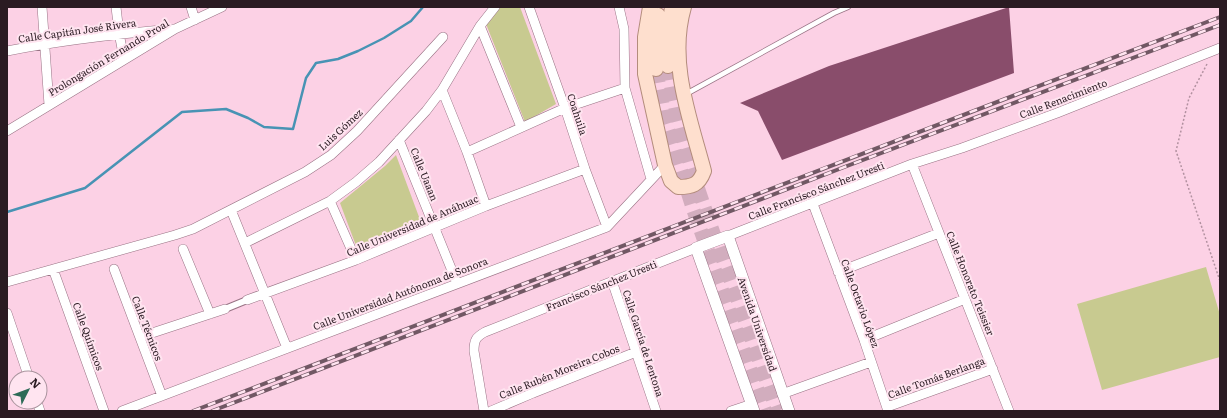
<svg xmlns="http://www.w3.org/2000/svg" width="1227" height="418" font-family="Literata,serif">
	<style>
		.green { fill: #c8ca90 }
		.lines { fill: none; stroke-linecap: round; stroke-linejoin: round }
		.stream { stroke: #4893b4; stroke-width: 2.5 }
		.building { fill: #894d6b }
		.primary-tunnel { stroke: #d2adbe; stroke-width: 14; stroke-dasharray: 14 7; stroke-linecap: butt }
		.service-casing { stroke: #997385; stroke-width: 6 }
		.pedestrian-casing { stroke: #997385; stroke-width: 8 }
		.minor-casing { stroke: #997385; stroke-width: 10 }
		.tertiary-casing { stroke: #997385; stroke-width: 12 }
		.primary-casing { stroke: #b38c7c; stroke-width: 16 }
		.path { stroke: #b291a0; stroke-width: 1.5; stroke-dasharray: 2 2; stroke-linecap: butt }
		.service { stroke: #fff; stroke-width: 4.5 }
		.pedestrian { stroke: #fff; stroke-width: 6 }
		.minor { stroke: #fff; stroke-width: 9 }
		.tertiary { stroke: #fff; stroke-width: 11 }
		.primary { stroke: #fedfce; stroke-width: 14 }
		.rail-casing { stroke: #715864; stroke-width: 4 }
		.rail { stroke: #ffe4f0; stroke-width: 2.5; stroke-dasharray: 8; stroke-linecap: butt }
		.labels { text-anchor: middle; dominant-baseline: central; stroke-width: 4; stroke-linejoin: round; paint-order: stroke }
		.street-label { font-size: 10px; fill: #2a1b22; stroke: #ffe4f0 }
	</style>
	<rect width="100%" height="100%" fill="#fcd1e5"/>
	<path class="green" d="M501 7H520L556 104 525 122 486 24Z
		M396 155 422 225 358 251 340 203 385 166Z
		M1206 267 1220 315V357L1102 390 1077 304Z"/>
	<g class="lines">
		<path class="stream" d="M7 212 85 188 182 112 226 109 248 118 264 127 293 129 306 78 316 63 338 59 358 51 384 38 411 21 423 7"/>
	</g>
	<path class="building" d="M1009 7 1014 73 782 160 758 111 740 103 829 66Z"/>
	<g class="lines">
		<path class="primary-tunnel" d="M668 66C676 129 698 189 719 249 739 303 758 357 777 411
			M656 69 666 123 693 209 765 411"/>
		<defs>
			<path id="service" d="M686 94 834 13 848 7"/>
			<path id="pedestrian" d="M225 309 247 300"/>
			<path id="minor" d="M42 7 49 105
				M116 7 119 33 124 59
				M191 7 195 20
				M529 7 565 108 585 169 607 227
				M619 7 624 29 625 88 651 179
				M480 26 521 127
				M7 51C62 40 117 34 172 29
				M442 90 467 152 486 206
				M7 131 175 29 222 7
				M399 140 457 283
				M467 152 565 108 625 88
				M912 164 1009 411
				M330 201 356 260
				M813 204 864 340 888 411
				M231 210 287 348
				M728 236 912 164 962 148 1057 113 1220 48
				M245 243 330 201 356 182 379 162 426 111 442 90 480 26 495 7
				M183 249 210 314
				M53 269 104 411
				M114 269 162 396
				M838 272 939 233
				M612 281 656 411
				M7 282 175 235 193 229 305 172 331 155 357 131 443 37
				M247 300 356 260 486 206 585 169
				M7 313 29 378
				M140 337 225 309
				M864 340 965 299
				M782 394 871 362
				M37 402 40 411
				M887 407 993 369
				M122 411 607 227 665 165
				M484 411 474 351C474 340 476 337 485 332L696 248
				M491 411 533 393 636 352
				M731 411 752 404"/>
			<path id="tertiary" d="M754 411 696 248 728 236 789 411"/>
			<path id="primary" d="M650 7 645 37V74L665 165 671 181 678 187C692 187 699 185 704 171 690 118 668 62 684 7
				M668 66 667 43 672 7
				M656 69V29L658 15"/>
		</defs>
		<use href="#service" class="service-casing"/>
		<use href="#pedestrian" class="pedestrian-casing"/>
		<use href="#minor" class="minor-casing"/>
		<use href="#tertiary" class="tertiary-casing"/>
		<use href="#primary" class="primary-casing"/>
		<path class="path" d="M1207 64 1189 98 1176 151 1220 281"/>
		<use href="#service" class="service"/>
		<use href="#pedestrian" class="pedestrian"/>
		<use href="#minor" class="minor"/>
		<use href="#tertiary" class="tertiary"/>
		<use href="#primary" class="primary"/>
		<defs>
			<path id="rail" d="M193 411C535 280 877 147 1220 17
				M212 411 847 166 1220 25"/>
		</defs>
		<use href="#rail" class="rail-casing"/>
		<use href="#rail" class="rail"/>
	</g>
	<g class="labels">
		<g class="street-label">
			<text transform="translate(77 30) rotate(-8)">Calle Capitán José Rivera</text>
			<text transform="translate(108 57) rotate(-31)">Prolongación Fernando Proal</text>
			<text transform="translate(1063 98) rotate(-21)">Calle Renacimiento</text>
			<text transform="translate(578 114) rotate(72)">Coahuila</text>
			<text transform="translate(340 129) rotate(-43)">Luis Gómez</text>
			<text transform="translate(425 174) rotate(68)">Calle Uaaan</text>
			<text transform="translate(816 190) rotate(-21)">Calle Francisco Sánchez Uresti</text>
			<text transform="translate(412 225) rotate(-23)">Calle Universidad de Anáhuac</text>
			<text transform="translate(971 283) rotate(68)">Calle Honorato Teissier</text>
			<text transform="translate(601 285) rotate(-22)">Francisco Sánchez Uresti</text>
			<text transform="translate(400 293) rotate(-21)">Calle Universidad Autónoma de Sonora</text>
			<text transform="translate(861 303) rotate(70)">Calle Octavio López</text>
			<text transform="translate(758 324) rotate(71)">Avenida Universidad</text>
			<text transform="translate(148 328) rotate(69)">Calle Técnicos</text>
			<text transform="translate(89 336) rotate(70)">Calle Químicos</text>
			<text transform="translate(644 343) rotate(72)">Calle García de Lentona</text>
			<text transform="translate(559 371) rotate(-22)">Calle Rubén Moreira Cobos</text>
			<text transform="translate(936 377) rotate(-20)">Calle Tomás Berlanga</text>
		</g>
	</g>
	<rect width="1227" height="418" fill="none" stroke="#2a1b22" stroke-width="16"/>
	<g transform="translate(28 390) rotate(48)"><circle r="19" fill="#ffe4f0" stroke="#aa949e"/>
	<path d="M0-3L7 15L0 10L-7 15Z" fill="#2d6b57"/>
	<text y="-6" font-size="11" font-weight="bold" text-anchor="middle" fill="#2a1b22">N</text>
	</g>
</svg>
